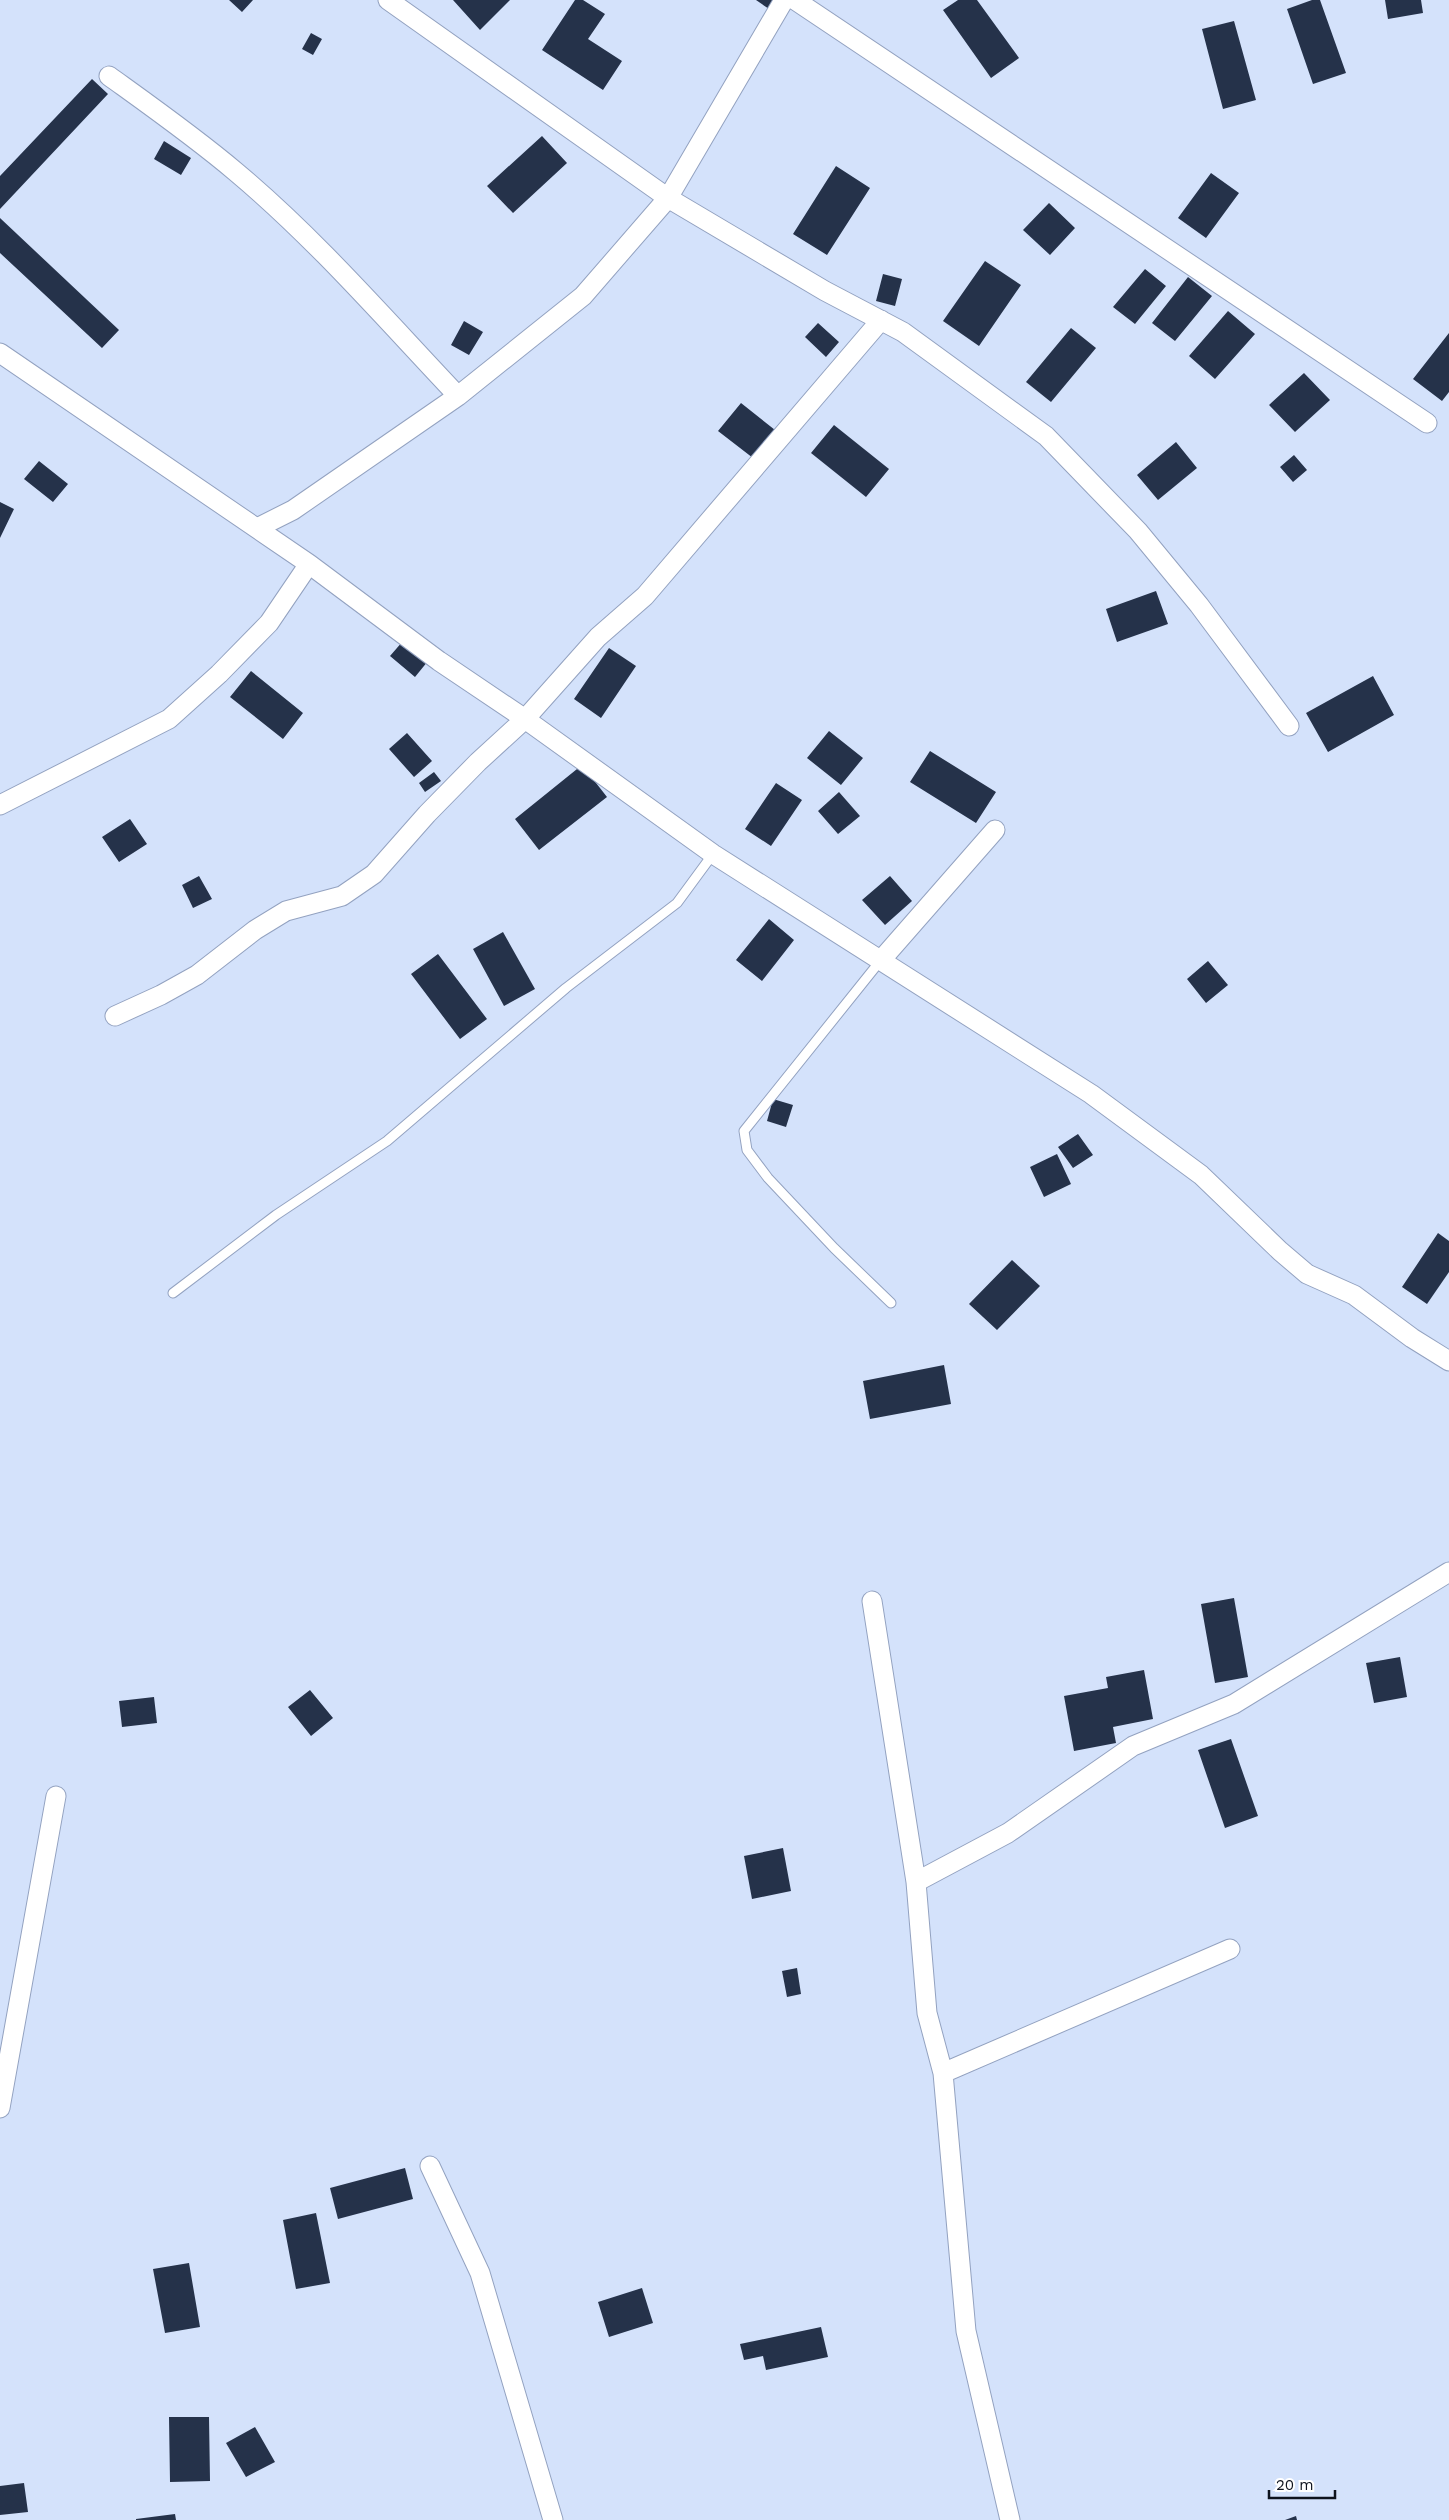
<svg xmlns="http://www.w3.org/2000/svg" width="1449" height="2520" font-family="'Work Sans',sans-serif">
	<style>
		.building { fill: #25324a }
		.lines { fill: none; stroke-linecap: round; stroke-linejoin: round }
		.lane-casing { stroke: #93a2c0; stroke-width: 11 }
		.street-casing { stroke: #93a2c0; stroke-width: 21 }
		.lane { stroke: #fff; stroke-width: 9 }
		.street { stroke: #fff; stroke-width: 19 }
	</style>
	<rect width="100%" height="100%" fill="#d4e2fb"/>
	<path class="building" d="M229 0H253L242 12Z
		M453 0H510L480 30Z
		M575 0H583L605 14 588 39 622 61 603 90 542 50Z
		M756 0H779L772 11Z
		M958 0H977L1019 58 991 78 943 10Z
		M1312 0H1320L1346 73 1313 84 1287 9Z
		M1385 0H1421L1423 13 1388 19Z
		M1234 21 1256 100 1223 109 1202 29Z
		M311 33 322 39 313 55 302 49Z
		M92 79 108 94 0 209V176Z
		M542 136 567 163 513 213 487 186Z
		M164 141 191 158 181 175 154 159Z
		M836 166 870 188 827 255 793 234Z
		M1211 173 1239 193 1206 238 1178 218Z
		M1049 203 1075 228 1050 255 1023 230Z
		M0 218 119 330 102 348 0 253Z
		M985 261 1021 285 979 346 943 321Z
		M1145 269 1166 286 1135 324 1113 307Z
		M883 274 902 279 895 306 876 301Z
		M1188 277 1212 296 1175 341 1152 323Z
		M1228 311 1255 334 1215 379 1189 356Z
		M464 321 483 332 469 355 451 345Z
		M818 323 839 342 826 357 805 337Z
		M1071 328 1096 348 1051 402 1026 382Z
		M1449 333V392L1442 401 1413 379Z
		M1304 373 1330 400 1295 432 1269 405Z
		M741 403 775 430 753 458 718 431Z
		M834 425 889 469 866 497 811 453Z
		M1176 442 1197 468 1158 500 1137 475Z
		M1294 455 1307 470 1293 482 1280 467Z
		M39 461 68 484 53 502 24 479Z
		M0 502 14 509 0 538Z
		M1156 591 1168 624 1117 642 1106 609Z
		M403 641 428 661 415 677 390 656Z
		M609 648 636 666 601 718 574 699Z
		M251 671 303 713 283 739 230 697Z
		M1373 676 1394 715 1328 752 1306 713Z
		M829 731 863 758 841 785 807 758Z
		M407 733 432 761 414 777 389 749Z
		M930 751 996 792 976 823 910 782Z
		M582 765 607 797 539 850 515 819Z
		M434 772 441 781 425 792 419 783Z
		M776 783 802 800 771 846 745 829Z
		M839 792 860 816 838 834 818 811Z
		M130 819 147 844 119 862 102 837Z
		M199 876 212 899 193 908 182 885Z
		M890 876 912 901 885 925 862 900Z
		M769 919 794 940 762 981 736 960Z
		M503 932 535 989 504 1006 473 949Z
		M438 954 487 1019 460 1039 411 974Z
		M1208 961 1228 985 1206 1003 1187 979Z
		M773 1099 793 1105 786 1127 767 1121Z
		M1078 1134 1093 1155 1073 1168 1058 1147Z
		M1057 1154 1071 1184 1044 1197 1030 1167Z
		M1438 1233 1449 1241V1272L1427 1304 1402 1287Z
		M1012 1260 1040 1286 997 1330 969 1304Z
		M944 1365 951 1404 870 1419 863 1381Z
		M1234 1598 1248 1677 1215 1683 1201 1604Z
		M1400 1657 1407 1697 1374 1703 1366 1663Z
		M1144 1670 1153 1719 1113 1727 1116 1743 1074 1751 1064 1696 1108 1688 1106 1677Z
		M310 1690 333 1718 311 1736 288 1707Z
		M154 1697 157 1723 122 1727 119 1701Z
		M1231 1739 1258 1816 1225 1828 1198 1750Z
		M783 1848 791 1891 752 1899 744 1856Z
		M797 1968 801 1994 787 1997 782 1971Z
		M405 2168 413 2199 338 2219 330 2188Z
		M316 2213 330 2283 296 2289 283 2220Z
		M189 2263 200 2327 165 2333 153 2269Z
		M642 2288 653 2323 609 2337 598 2302Z
		M821 2327 828 2357 766 2370 763 2356 744 2360 740 2344Z
		M169 2417H209L210 2481 170 2482Z
		M255 2427 275 2462 246 2477 226 2443Z
		M24 2483 28 2512 0 2515V2486Z
		M175 2514 176 2520H136V2519Z
		M1296 2516 1297 2520H1285Z"/>
	<g class="lines">
		<defs>
			<path id="lane" d="M881 960 744 1131 747 1150 768 1178 834 1248 891 1303
				M173 1293 276 1215 387 1141 566 988 677 903 713 854"/>
			<path id="street" d="M388 0 668 198 825 291 903 332 1046 436 1138 531 1199 605 1289 726
				M795 0 1427 423
				M109 76C152 107 196 138 236 172 316 239 386 320 458 396
				M0 353 309 564 439 661 525 719 713 854 1091 1094 1201 1175 1280 1251 1307 1274 1354 1295 1412 1338 1449 1361
				M257 528 293 510 458 396 583 296 668 198 784 0
				M0 805 169 719 219 674 269 623 309 564
				M882 959 995 830
				M115 1016 161 995 197 975 255 930 286 911 342 896 374 874 427 814 478 762 525 719 598 637 645 596 881 320
				M872 1601 916 1882 927 2013 943 2073 966 2331 1010 2520
				M916 1882 1008 1833 1133 1746 1234 1704 1449 1572
				M943 2073 1230 1949
				M0 2108 56 1796
				M430 2166 480 2273 553 2520"/>
		</defs>
		<use href="#lane" class="lane-casing"/>
		<use href="#street" class="street-casing"/>
		<use href="#lane" class="lane"/>
		<use href="#street" class="street"/>
	</g>
	<path d="M1269 2490v8h66v-8" fill="none" stroke="#0d121d" stroke-width="2.5"/>
	<text x="1276" y="2490" font-size="15" fill="#0d121d" stroke="#ffffff" stroke-width="4" paint-order="stroke">20 m</text>
</svg>
